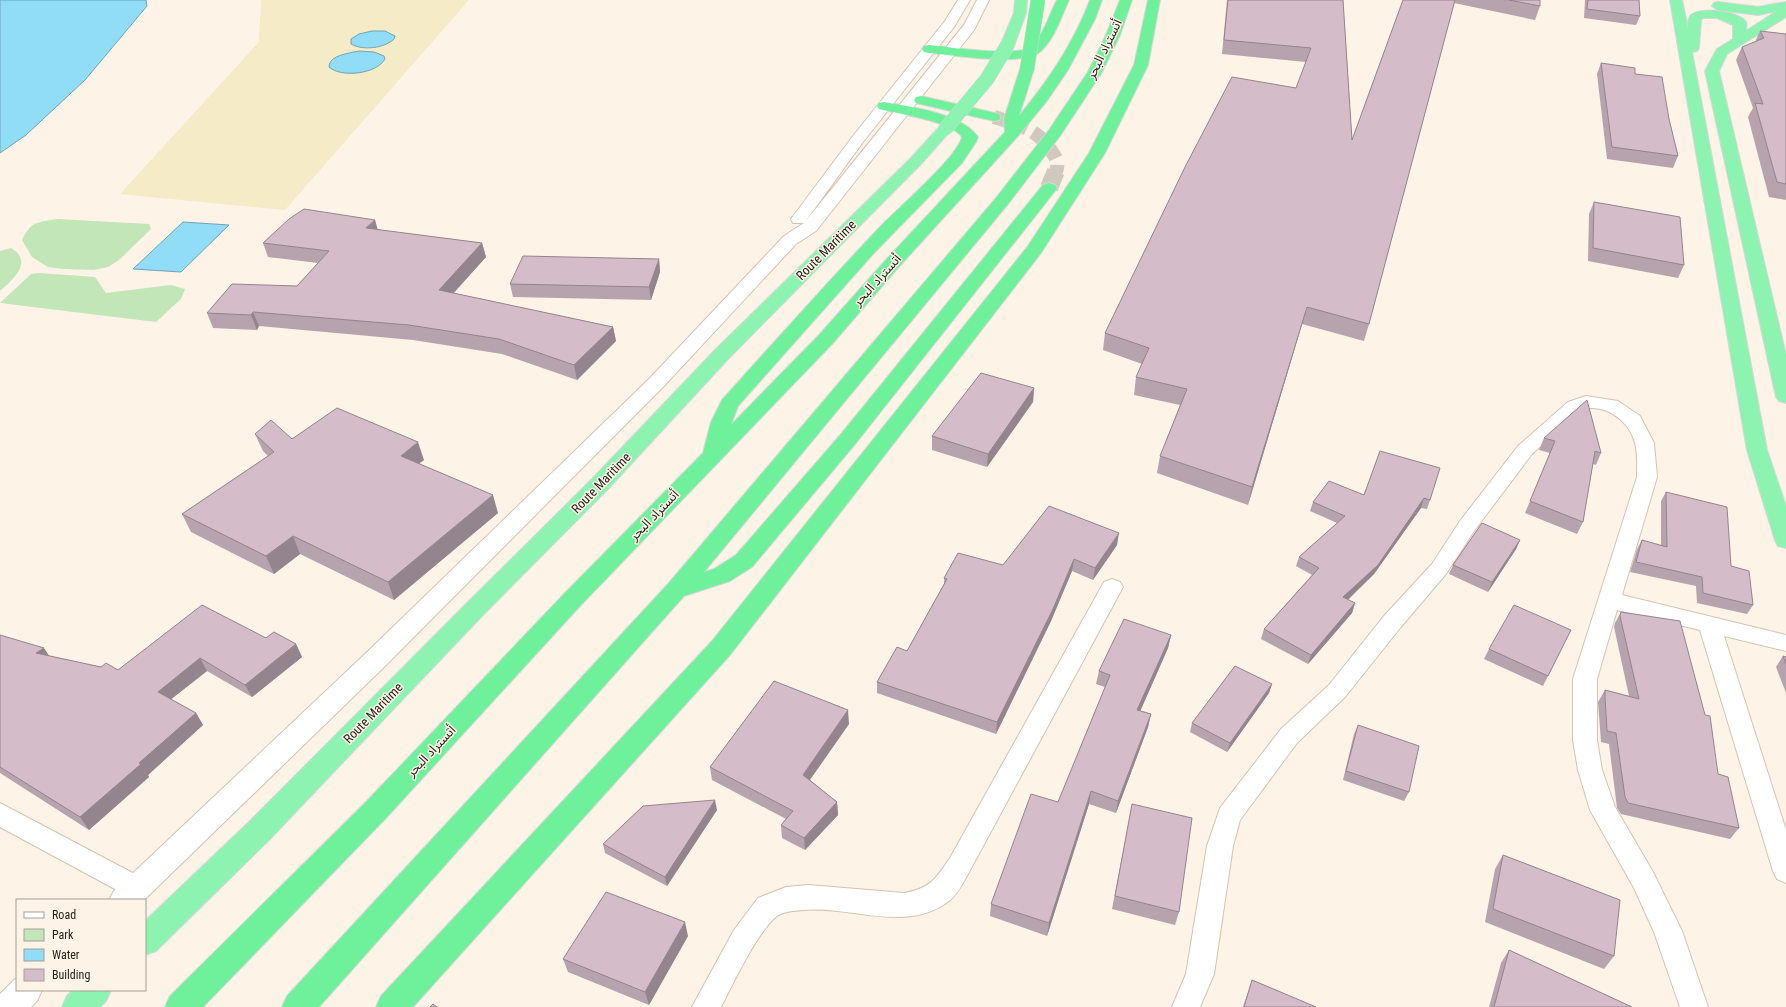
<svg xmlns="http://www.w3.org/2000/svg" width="1786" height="1007" font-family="'Roboto Condensed','Noto Sans Arabic',sans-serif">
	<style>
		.green { fill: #c2e6b7 }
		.sand { fill: #f5ebc6 }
		.water { fill: #91dcf7; stroke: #71a4b5 }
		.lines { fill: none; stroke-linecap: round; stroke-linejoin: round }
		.motorway-tunnel-far1 { stroke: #d2c9be; stroke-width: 14; stroke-dasharray: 14 7; stroke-linecap: butt }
		.motorway-tunnel { stroke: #d2c9be; stroke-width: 18; stroke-dasharray: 18 9; stroke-linecap: butt }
		.minor-casing { stroke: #d4c3b1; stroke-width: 2 }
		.tertiary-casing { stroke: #d4c3b1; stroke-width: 2 }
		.trunk-casing { stroke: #d8d7d6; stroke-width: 2 }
		.motorway-casing { stroke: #d8d7d6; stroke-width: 2 }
		.minor { fill: #fff; fill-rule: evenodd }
		.tertiary { fill: #fff; fill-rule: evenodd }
		.trunk { fill: #8cf4b0; fill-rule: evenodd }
		.motorway { fill: #6ff19c; fill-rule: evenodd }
		.trunk-bridge-casing { stroke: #d8d7d6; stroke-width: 15; stroke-linecap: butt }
		.motorway-bridge-casing { stroke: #d8d7d6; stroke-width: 15; stroke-linecap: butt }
		.trunk-bridge { stroke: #8cf4b0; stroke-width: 14 }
		.motorway-bridge { stroke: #6ff19c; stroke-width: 14 }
		.wall { fill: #b6a3ad }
		.shaded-wall { fill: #94848d }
		.building { fill: #d4bdc9; stroke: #94848d }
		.labels { text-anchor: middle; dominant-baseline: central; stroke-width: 3; stroke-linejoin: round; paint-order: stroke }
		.street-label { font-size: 13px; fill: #27211a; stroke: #fdf3e7 }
	</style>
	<rect width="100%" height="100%" fill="#fdf3e7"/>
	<path class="green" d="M58 219 149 224 151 229 119 260 108 267 94 270 63 269 48 267 32 257 22 240C31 221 38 222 58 219Z
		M11 248C34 261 13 280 0 291V251Z
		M38 273 95 277 106 293 171 285 185 289 181 299 156 322 0 303 31 274Z"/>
	<path class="sand" d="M261 0H469L285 210 120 194 259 42Z"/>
	<path class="water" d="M0 0H146L147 6 85 80 26 135 0 153Z
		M372 31H385L395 36 394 39C385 48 363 51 351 44V39L359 34Z
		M359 51 374 52 384 56 385 59C377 74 341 78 329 67 329 55 350 53 359 51Z
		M183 222 229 225 181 272 133 269Z"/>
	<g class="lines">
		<path class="motorway-tunnel-far1" d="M994 117C1019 125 1037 128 1052 152 1057 159 1059 163 1056 172"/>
		<path class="motorway-tunnel" d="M1049 188 1056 171"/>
		<defs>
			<path id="minor" d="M1586 396 1618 401 1640 416 1654 443 1657 477 1622 595 1786 635V651L1724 636 1786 830V883L1777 879 1773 871 1700 630 1617 610 1597 679V740L1602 770 1615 807 1653 872 1682 931 1708 1007H1680L1654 932 1634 888 1590 810 1578 770 1573 740V679L1637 477C1637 466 1638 453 1635 443 1629 420 1604 402 1580 410L1532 454 1474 531 1446 574 1400 628 1345 697 1297 743 1240 820 1233 846 1214 974 1200 1007H1172L1186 974 1207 846 1220 808 1281 729 1329 685 1384 616 1432 564 1460 521 1518 446 1568 402Z
				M1112 579 1120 582 1123 587 968 874C963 883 957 895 949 901 906 934 851 905 803 910 794 911 784 911 777 916 757 932 733 984 721 1007H692L734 930 758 898 786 887 808 885 904 893C929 889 936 879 950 858L1104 582Z
				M0 803 146 880 150 888 146 896 137 900 128 896 0 827Z"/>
			<path id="tertiary" d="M958 0H970L954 27 863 142 805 222 964 25 977 0H989L974 30 816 231 796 244 663 387 382 669 144 900H109L114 891 364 655 649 379 784 236 804 223H793L791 219 853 136 945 21Z
				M15 979H17V990H42L37 1001 31 1007H0V994Z"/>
			<path id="trunk" d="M1015 0H1027L1026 13 1014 46 1012 49H1002L1000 46 1014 13Z
				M1670 0H1682L1688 28C1688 24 1688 20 1690 16 1699 6 1739 11 1746 22 1747 24 1746 28 1746 31L1777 11 1758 15 1718 10 1712 6 1714 3 1718 2 1758 7 1786 2V17L1727 54 1719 71 1786 355V403L1779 401 1776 397 1705 71 1717 49 1733 39V25L1717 18H1703L1701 20 1699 48 1697 51 1692 52 1767 450 1786 506V548L1778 546 1775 540 1747 450Z
				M946 124 951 125 953 128 921 164 729 358 608 489 482 616 270 839 156 951 145 955V921L250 821 466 604 592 479 715 350 911 158 941 125Z
				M73 990H111L106 1001 100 1007H62L67 996Z"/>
			<path id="motorway" d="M1057 0H1069C1061 17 1055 38 1041 51 1025 67 953 55 929 53L924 52 922 49 924 46 929 45C949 47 1019 58 1032 46 1044 34 1049 15 1057 0Z
				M1090 0H1102L1095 19 1068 70 1046 102 1018 136 896 270 833 343 580 606 387 817 203 1007H165L170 996 367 801 564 594 703 453 711 422 722 400C774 342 826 284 879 228 897 209 957 158 962 137 952 121 898 114 879 109L877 106 879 103 884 102C911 107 961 113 978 137L976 142 962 163 874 253 738 406 731 425 819 335 884 262 1005 132 1004 119 1020 69 1022 66H1032L1034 69 1019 116C1048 81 1074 43 1090 0Z
				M1120 0H1132L1120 35 1102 72 1060 136 1008 204 704 572 714 569 736 555 842 433 1043 185 1049 183 1055 185 1057 188 1055 191 856 443 752 567 730 581 684 596 319 1007H282L287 996 668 584 996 198 1049 130 1088 72 1106 35Z
				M1148 0H1160L1148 65 1105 153 1041 253 730 655 413 1007H376L381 996 712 641 1028 246 1089 153 1134 65Z
				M921 96 999 114 1001 117 999 120 994 121 916 103 914 100 916 97Z"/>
		</defs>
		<use href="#minor" class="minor-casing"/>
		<use href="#tertiary" class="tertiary-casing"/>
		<use href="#trunk" class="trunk-casing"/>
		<use href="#motorway" class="motorway-casing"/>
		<use href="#minor" class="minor"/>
		<use href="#tertiary" class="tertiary"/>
		<use href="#trunk" class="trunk"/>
		<use href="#motorway" class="motorway"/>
		<defs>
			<path id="trunk-bridge" d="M946 128 987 79 1007 46"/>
			<path id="motorway-bridge" d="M1027 69 1038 0"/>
		</defs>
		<use href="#trunk-bridge" class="trunk-bridge-casing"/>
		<use href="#motorway-bridge" class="motorway-bridge-casing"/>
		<use href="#trunk-bridge" class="trunk-bridge"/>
		<use href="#motorway-bridge" class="motorway-bridge"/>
	</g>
	<path class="wall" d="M1227 0H1343L1352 140 1403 0H1540V6L1535 20 1454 3 1369 324 1364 341 1302 324 1248 505 1157 473 1160 456 1180 405 1134 395 1136 377 1142 364 1103 350 1105 333 1296 88 1306 62 1222 54Z
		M1585 0H1639L1640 16 1636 25 1584 18Z
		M1760 31 1786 34V200L1769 197 1748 117 1753 108 1736 60 1742 47 1755 42Z
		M1601 63 1635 74 1669 119 1678 156 1673 168 1607 159 1597 74Z
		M1594 202 1684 265 1678 278 1588 261 1589 214Z
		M375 220 377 230 482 243 486 257 453 293 613 327 616 341 577 380 502 354 413 340 259 326 257 330 213 328 207 313 297 286 318 263 268 257 263 243Z
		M659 259 660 272 651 300 513 297 510 284Z
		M1034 388 1033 402 987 467 932 450V436Z
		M255 434 424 460 419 463 498 513 394 600 300 554 274 574 191 532 182 514 268 456 263 451Z
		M1544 438 1601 453 1596 465 1593 464 1583 522 1577 534 1525 513 1550 453 1539 450Z
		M1380 451 1430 500 1427 509 1421 508 1374 574 1348 600 1355 603 1352 613 1308 664 1261 639 1264 629 1312 575 1296 566 1299 557 1337 523 1310 511 1313 502 1364 495Z
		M1666 492 1731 566 1753 605 1747 614 1697 603 1696 586 1630 572 1637 549 1642 540 1661 546V501Z
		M1520 540 1516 549 1488 592 1449 574 1453 565Z
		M1117 545 1093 580 1072 571 1051 621 996 734 877 693V682L907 651 944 584V578L1003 565Z
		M1621 612 1718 774 1739 828 1730 839 1621 814 1617 808 1609 744 1601 742 1598 702 1605 690 1629 696 1614 627 1615 623Z
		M1571 630 1543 686 1484 659 1489 649Z
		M0 635 50 656 101 667 118 670 266 638 296 644 302 657 252 697 207 671 171 699 196 713 203 725 148 775 149 777 89 830 0 773Z
		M1171 635 1168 648 1140 711 1151 714 1148 727 1116 813 1089 804 1047 936 990 916 991 904 1058 802 1105 687 1096 684 1099 671Z
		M1783 656 1786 657V693L1776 667Z
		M1272 684 1269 693 1227 752 1190 732 1192 723Z
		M849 724 810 780 837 802 838 815 805 850 782 838 781 825 786 819 712 780 710 767Z
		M1358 725 1409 792 1404 801 1343 780 1354 734Z
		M1132 804 1179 912 1175 925 1112 909Z
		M717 810 667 886 605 853 603 844Z
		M1503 855 1614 956 1604 969 1485 922 1495 869Z
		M688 936 649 1005 568 972 563 959Z
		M1509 950 1632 1007H1489L1501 963Z
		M1252 980 1316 1007H1243Z"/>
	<path class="shaded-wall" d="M375 220 379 234 366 228Z
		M482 243 486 257 443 305 439 290Z
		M659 259 660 272 651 300 649 287Z
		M1307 307 1302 324 1248 505 1252 487Z
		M253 312 259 326 257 330 251 315Z
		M613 327 616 341 577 380 574 365Z
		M1034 388 1033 402 987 467 988 454Z
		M418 442 424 460 406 473 401 456Z
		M493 495 498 513 394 600 388 582Z
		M1424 498 1421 508 1374 574 1340 607 1343 597Z
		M1119 533 1117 545 1093 580 1095 568Z
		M293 536 300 554 274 574 266 556Z
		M1520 540 1516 549 1488 592 1492 582Z
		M1074 559 1072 571 1051 621 996 734 997 722Z
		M1355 603 1352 613 1308 664 1311 655Z
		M1171 635 1168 648 1135 723 1137 710Z
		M296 644 302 657 252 697 245 685Z
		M44 648 52 660 36 653Z
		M200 658 207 671 165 704 158 692Z
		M1272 684 1269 693 1227 752 1230 743Z
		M848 710 849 724 804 788 803 775Z
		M196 713 203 725 148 775 149 777 89 830 80 817 139 763Z
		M1151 714 1148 727 1116 813 1118 801Z
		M1091 791 1089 804 1047 936 1049 923Z
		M715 800 717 810 667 886 665 877Z
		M837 802 838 815 805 850 804 838Z
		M685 922 688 936 649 1005 645 992Z"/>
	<path class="building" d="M1228 0H1343L1352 140 1403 0H1455L1369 324 1307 307 1252 487 1160 456 1187 389 1136 377 1149 348 1105 333 1186 165 1232 77 1296 88 1311 48 1224 40Z
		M1509 0H1540V6Z
		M1588 0H1639L1640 16 1587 9Z
		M1760 31 1786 34V184L1777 182 1755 103 1763 104 1742 47 1764 38Z
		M1601 63 1635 68V74L1662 77 1669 119 1678 156 1612 147Z
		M1594 202 1680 217 1684 265 1593 248Z
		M304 209 375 220 366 228 482 243 439 290 613 327 574 365 499 339 409 325 253 312 251 315 207 313 232 284 297 286 329 251 263 243 289 219Z
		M523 256 659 259 649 287 510 284Z
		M981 373 1034 388 988 454 932 436Z
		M1587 400 1601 453 1595 451 1583 522 1530 501 1555 441 1544 438Z
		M337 408 418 442 401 456 493 495 388 582 293 536 266 556 182 514 274 452 255 434 271 420 292 439Z
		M1380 451 1440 468 1430 500 1424 498 1378 565 1343 597 1355 603 1311 655 1264 629 1319 568 1299 557 1345 516 1313 502 1329 481 1364 495Z
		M1666 492 1727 507 1731 566 1749 571 1753 605 1703 593 1702 577 1636 562 1642 540 1667 547Z
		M1049 506 1119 533 1095 568 1074 559 1053 609 997 722 877 682 897 647 907 651 947 579 944 578 958 553 1003 565Z
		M1482 523 1520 540 1492 582 1453 565Z
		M202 605 266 638 274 632 296 644 245 685 200 658 158 692 196 713 139 763 141 764 80 817 0 767V635L44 648 36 653 101 667 106 663 118 670Z
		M1514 605 1571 630 1548 676 1489 649Z
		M1621 612 1680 621 1705 715 1710 716 1718 774 1728 777 1739 828 1628 803 1625 797 1616 733 1607 731 1605 697V690L1639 699 1620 616Z
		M1124 619 1171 635 1137 710 1151 714 1118 801 1091 791 1049 923 991 904 1031 794 1058 802 1110 675 1099 671Z
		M1783 656 1786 657V664Z
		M1235 666 1272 684 1230 743 1192 723Z
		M774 681 848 710 803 775 837 802 804 838 781 825 793 811 710 767Z
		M1358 725 1419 746 1409 792 1346 771Z
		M715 800 665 877 603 844 643 806Z
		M1132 804 1192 818 1179 912 1115 896Z
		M1503 855 1620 900 1614 956 1493 909Z
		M606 892 685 922 645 992 563 959Z
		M1509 950 1632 1007H1494Z
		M1252 980 1316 1007H1244Z
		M433 1004 437 1007H430Z"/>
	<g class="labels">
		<g class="street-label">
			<text transform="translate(1104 49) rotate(-64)">أتستراد البحر</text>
			<text transform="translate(826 250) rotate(-45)">Route Maritime</text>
			<text transform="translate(877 280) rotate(-48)">أتستراد البحر</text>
			<text transform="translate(601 483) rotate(-46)">Route Maritime</text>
			<text transform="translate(654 515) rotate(-46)">أتستراد البحر</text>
			<text transform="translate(373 713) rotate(-46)">Route Maritime</text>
			<text transform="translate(431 751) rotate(-47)">أتستراد البحر</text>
		</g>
	</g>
	<rect x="16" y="899" width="130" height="92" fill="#fdf3e7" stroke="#a79f95"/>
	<rect x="24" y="912" width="20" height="6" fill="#ffffff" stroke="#a79f95"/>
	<text x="52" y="919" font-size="12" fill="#27211a">Road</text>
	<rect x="24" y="929" width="20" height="12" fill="#c2e6b7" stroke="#a79f95"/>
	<text x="52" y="939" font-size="12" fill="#27211a">Park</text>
	<rect x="24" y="949" width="20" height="12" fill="#91dcf7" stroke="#a79f95"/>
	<text x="52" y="959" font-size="12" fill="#27211a">Water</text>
	<rect x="24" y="969" width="20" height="12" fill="#d4bdc9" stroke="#a79f95"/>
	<text x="52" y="979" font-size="12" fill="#27211a">Building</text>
</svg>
